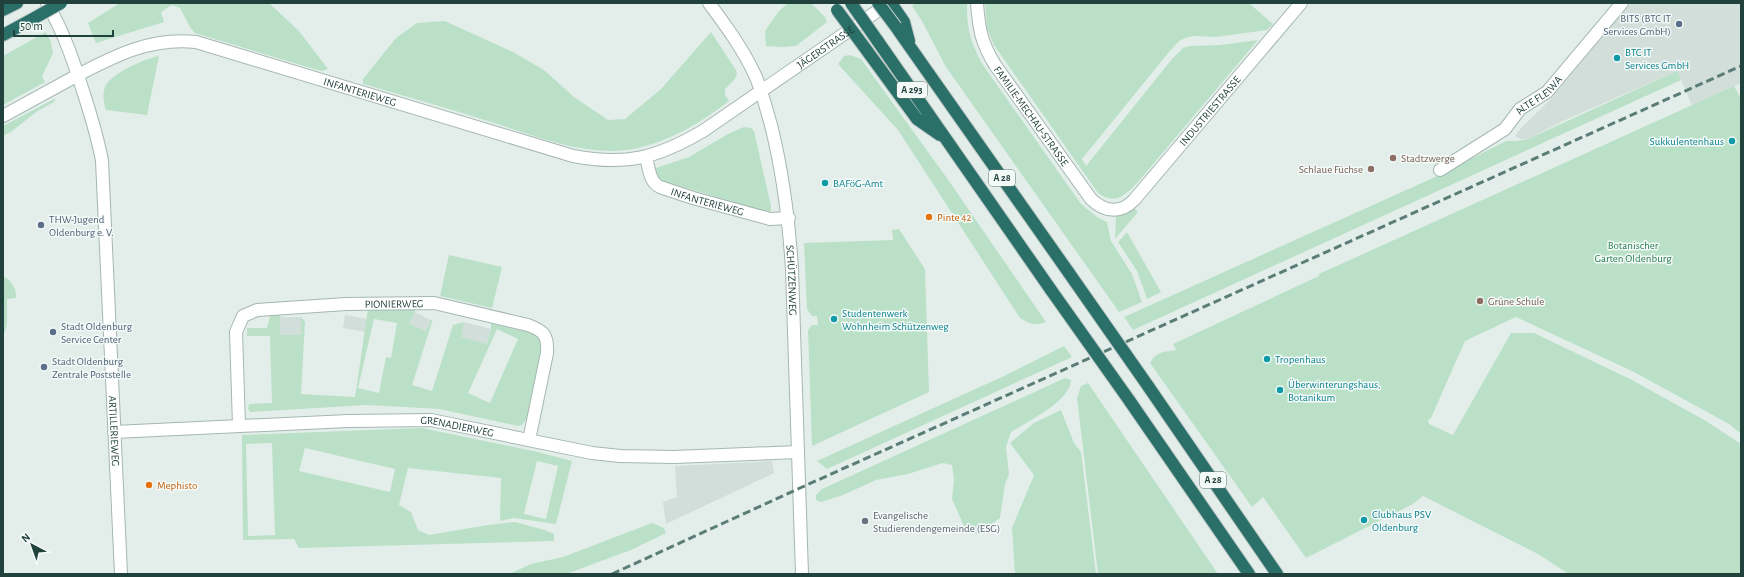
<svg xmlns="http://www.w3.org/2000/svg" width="1744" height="577" font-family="'Alegreya Sans',sans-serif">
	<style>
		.built { fill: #d1ded9 }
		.green { fill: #bae1c8; fill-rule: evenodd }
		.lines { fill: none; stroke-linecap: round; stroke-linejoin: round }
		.minor-casing { stroke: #a5b7b2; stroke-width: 14 }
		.tertiary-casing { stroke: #a5b7b2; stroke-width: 14 }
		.motorway-casing { stroke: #c1cac8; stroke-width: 14 }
		.minor { stroke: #fff; stroke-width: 12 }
		.tertiary { stroke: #fff; stroke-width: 12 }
		.motorway { stroke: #2a7069; stroke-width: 12 }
		.rail { stroke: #5c7d77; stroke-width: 3; stroke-dasharray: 8 4; stroke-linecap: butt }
		.motorway-bridge-casing { stroke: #c1cac8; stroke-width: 14; stroke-linecap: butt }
		.motorway-bridge { stroke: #2a7069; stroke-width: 12 }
		.service-dot { fill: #5c6f8a; stroke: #f4faf8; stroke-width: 1.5 }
		.culture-dot { fill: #0f9aa8; stroke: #f4faf8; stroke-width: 1.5 }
		.education-dot { fill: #8d6e63; stroke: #f4faf8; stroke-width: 1.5 }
		.food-dot { fill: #e8710a; stroke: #f4faf8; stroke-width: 1.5 }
		.worship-dot { fill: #6b7280; stroke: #f4faf8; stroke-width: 1.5 }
		.labels { text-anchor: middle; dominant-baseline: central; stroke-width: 3; stroke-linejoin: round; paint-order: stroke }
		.shield { fill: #f4faf8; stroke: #607874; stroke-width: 1 }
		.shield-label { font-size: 10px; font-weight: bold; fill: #21413c }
		.service-label { font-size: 11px; fill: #4e5e75; stroke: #f4faf8; text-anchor: start }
		.street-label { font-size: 11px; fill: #21413c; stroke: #f4faf8 }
		.culture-label { font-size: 11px; fill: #0d838f; stroke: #f4faf8; text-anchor: start }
		.education-label { font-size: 11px; fill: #785e54; stroke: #f4faf8; text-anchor: start }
		.food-label { font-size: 11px; fill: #c56008; stroke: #f4faf8; text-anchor: start }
		.park-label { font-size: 11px; fill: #277c50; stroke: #f4faf8 }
		.worship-label { font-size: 11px; fill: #5b616d; stroke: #f4faf8; text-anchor: start }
	</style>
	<rect width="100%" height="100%" fill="#e3eeea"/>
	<path class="built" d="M1631 3H1741V83L1692 105 1677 71 1563 121 1528 139H1521L1515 136 1522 127 1551 99Z
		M415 312 431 320 426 331 409 324Z
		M345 315 367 319 365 332 343 328Z
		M280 317H301V335H280Z
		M464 322 491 329 487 344 460 337Z
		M772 461 774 473 666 524 663 502 677 497 675 466Z"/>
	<path class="green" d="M120 3H269L299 31 328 69 322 71 317 70 195 33 190 27 180 8 172 5 161 12 164 22 96 43 88 23Z
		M788 3H811L825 17 827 22 796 46 783 47 766 46 765 31 779 11Z
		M916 3H967C967 30 970 41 983 65L1081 204 1097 217 1107 222 1111 241 1132 274 1142 302 1119 312 946 67 922 21 912 6Z
		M985 3H1249L1273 24 1267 30 1216 37 1194 36 1186 38 1179 41 1169 52 1082 159 1086 166 1172 59 1183 48 1189 46 1220 45 1258 40 1138 182C1125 195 1116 206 1098 193L994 45 987 28Z
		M445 21 513 52 544 70 574 97 608 120 625 119 661 89 711 32 736 70 737 75 734 80 725 89V95L729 101C702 122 672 140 638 148 588 159 536 136 488 121 447 108 405 96 363 84V79L396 38 417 23Z
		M46 32 51 42 53 53 44 72 42 77 45 82 3 105V56Z
		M850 55 861 59 949 181 1046 322C1035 326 1029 324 1020 318L898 130 838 64 844 56Z
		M159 56 147 115 106 110C103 101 102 93 106 85 113 73 146 58 159 56Z
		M1677 71 1681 80 1133 330 1124 317 1433 178 1506 141H1517L1528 139Z
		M1734 86 1741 99V434L1729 424 1634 372 1516 317 1465 341 1431 418 1428 420 1429 424 1453 435 1511 333H1534L1632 380 1706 421 1741 444V574H1569L1538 554 1423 496 1413 504 1306 558 1263 497 1252 507 1150 363C1157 351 1164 352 1176 350L1173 344 1319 276V274Z
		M56 98 54 102 36 112 11 132 3 136V126Z
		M744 127 751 128 754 131 771 206V211L768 212 662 181 656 176 653 169 689 157 728 134Z
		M1134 208 1138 212 1115 239 1116 216Z
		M899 229 925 269 929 392 812 446 808 330 812 325H818L817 316H812L807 309 804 243 893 240 892 230Z
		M1127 232 1161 292 1147 299 1137 271 1118 242Z
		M449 255 502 267 492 308 440 296Z
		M3 276C11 280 17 289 16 298L7 299V324L3 337Z
		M415 307V312L409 324 426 331 431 320 433 319 412 385 432 391 453 325 464 322 461 337 487 344 491 329V323L533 333 539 339 542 346 530 414 522 425 518 426 439 409 367 405 250 412 248 409 249 404 272 403 270 336H247V328H267L271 312 280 311V335H301V317L305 322 301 394 355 397 368 309ZM374 319 397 323 391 358 386 357 379 393 358 388ZM497 329 518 339 490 403 468 393Z
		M1064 346 1072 357 827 469 817 461 1004 376Z
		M1065 378 1071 380C1070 402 1028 421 1011 432L1006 447 1009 474 1005 484 1000 518 977 534 964 526 952 499 954 480 952 465 943 463 908 474 876 480 843 495 821 502 816 500V495L822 489Z
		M1088 383 1218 574H1098L1077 398 1081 386Z
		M1061 410 1074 443 1081 452 1096 574H1015L1012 528 1034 475 1010 443 1034 423Z
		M422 428 538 452 572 461 556 524 514 518 500 521 501 478 408 468 399 505 411 512 418 530 429 535 488 525 515 522 545 530 554 534V541L299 548 294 539 243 540 242 435ZM272 443 275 535 248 536 246 444ZM305 448 395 469 390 492 299 471ZM537 461 558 466 546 519 524 514Z
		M652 523 664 528 666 533 631 550 566 574H509L531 564 563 557Z"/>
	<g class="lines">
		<defs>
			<g id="minor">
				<path id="s1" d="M47 3C65 35 73 60 84 94 91 116 98 138 102 161L121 574"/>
				<path id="s2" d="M709 3C726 26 743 49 755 75 762 91 766 108 771 125 783 173 789 221 792 270L802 574"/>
				<path id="s3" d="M977 3C979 29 981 42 995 65L1091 199C1104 212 1121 214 1134 200L1301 3"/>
				<path id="s4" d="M78 75C116 55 152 37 196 42L573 156C626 166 657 158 703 131L889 3"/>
				<path id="s5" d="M646 157C649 167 649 182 660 187L693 198 770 219 789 218"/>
				<path id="s6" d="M1440 170 1505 129 1520 109 1547 92 1622 3"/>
				<path id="s7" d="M239 425 236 332 243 316 257 310 346 304 434 303 528 325C544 331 548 335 547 353L529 440"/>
				<path id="s8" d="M114 432 348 421 431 420 592 453 620 456 674 457 798 452"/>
			</g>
			<path id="tertiary" d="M3 116 78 75"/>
			<path id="motorway" d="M891 3 904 22 909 41
				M3 10 17 3
				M896 27 1069 273
				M3 35 29 21
				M877 40 1051 290
				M865 48 917 119 940 135
				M1148 386 1277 574
				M1129 400 1249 574"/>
		</defs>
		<use href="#minor" class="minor-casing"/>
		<use href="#tertiary" class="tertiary-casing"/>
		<use href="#motorway" class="motorway-casing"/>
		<use href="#minor" class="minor"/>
		<use href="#tertiary" class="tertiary"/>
		<use href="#motorway" class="motorway"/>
		<path class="rail" d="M612 574 800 488 1741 66"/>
		<defs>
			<path id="motorway-bridge" d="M851 3 877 40
				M878 3 896 27
				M837 10 865 48
				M29 21 61 3
				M1069 273 1148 386
				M1051 290 1129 400"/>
		</defs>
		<use href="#motorway-bridge" class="motorway-bridge-casing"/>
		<use href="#motorway-bridge" class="motorway-bridge"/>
	</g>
	<g class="service-dot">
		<circle cx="1679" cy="24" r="4"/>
		<circle cx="41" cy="225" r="4"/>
		<circle cx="53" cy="332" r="4"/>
		<circle cx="44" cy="367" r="4"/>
	</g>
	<g class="culture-dot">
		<circle cx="1617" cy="58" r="4"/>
		<circle cx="1732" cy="141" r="4"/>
		<circle cx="825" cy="183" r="4"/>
		<circle cx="834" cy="319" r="4"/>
		<circle cx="1267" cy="359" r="4"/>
		<circle cx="1280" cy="390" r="4"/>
		<circle cx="1364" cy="520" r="4"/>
	</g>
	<g class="education-dot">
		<circle cx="1393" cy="158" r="4"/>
		<circle cx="1371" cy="169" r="4"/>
		<circle cx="1480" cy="301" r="4"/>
	</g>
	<g class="food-dot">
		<circle cx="929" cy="217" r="4"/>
		<circle cx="149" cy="485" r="4"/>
	</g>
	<circle class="worship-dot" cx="865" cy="521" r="4"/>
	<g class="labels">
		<g class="shield">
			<rect x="897" y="82" width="30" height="16" rx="3"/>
			<rect x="989" y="170" width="26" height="16" rx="3"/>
			<rect x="1200" y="472" width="26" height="16" rx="3"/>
		</g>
		<g class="shield-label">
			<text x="912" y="90">A 293</text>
			<text x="1002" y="178">A 28</text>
			<text x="1213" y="480">A 28</text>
		</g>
		<g class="service-label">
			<text x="1671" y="18" text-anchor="end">BITS (BTC IT<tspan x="1671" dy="13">Services GmbH)</tspan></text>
			<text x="49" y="219">THW-Jugend<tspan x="49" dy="13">Oldenburg e. V.</tspan></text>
			<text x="61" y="326">Stadt Oldenburg<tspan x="61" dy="13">Service Center</tspan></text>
			<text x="52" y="361">Stadt Oldenburg<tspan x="52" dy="13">Zentrale Poststelle</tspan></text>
		</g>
		<g class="street-label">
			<text stroke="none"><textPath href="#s4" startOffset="803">JÄGERSTRASSE</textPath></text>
			<text stroke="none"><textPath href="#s4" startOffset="296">INFANTERIEWEG</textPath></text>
			<text stroke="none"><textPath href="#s6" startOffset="125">ALTE FLEIWA</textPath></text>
			<text stroke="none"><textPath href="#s3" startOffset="396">INDUSTRIESTRASSE</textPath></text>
			<text stroke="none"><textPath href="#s3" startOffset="128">FAMILIE-MECHAU-STRASSE</textPath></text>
			<text stroke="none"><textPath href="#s5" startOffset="84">INFANTERIEWEG</textPath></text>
			<text stroke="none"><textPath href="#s2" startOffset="295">SCHÜTZENWEG</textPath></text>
			<text stroke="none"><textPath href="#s7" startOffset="263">PIONIERWEG</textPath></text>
			<text stroke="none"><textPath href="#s8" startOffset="344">GRENADIERWEG</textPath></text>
			<text stroke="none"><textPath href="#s1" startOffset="438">ARTILLERIEWEG</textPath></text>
		</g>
		<g class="culture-label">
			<text x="1625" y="52">BTC IT<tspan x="1625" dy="13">Services GmbH</tspan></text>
			<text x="1724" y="141" text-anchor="end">Sukkulentenhaus</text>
			<text x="833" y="183">BAFöG-Amt</text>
			<text x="842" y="313">Studentenwerk<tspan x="842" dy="13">Wohnheim Schützenweg</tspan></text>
			<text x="1275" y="359">Tropenhaus</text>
			<text x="1288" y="384">Überwinterungshaus,<tspan x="1288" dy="13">Botanikum</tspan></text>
			<text x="1372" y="514">Clubhaus PSV<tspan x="1372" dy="13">Oldenburg</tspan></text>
		</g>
		<g class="education-label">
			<text x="1401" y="158">Stadtzwerge</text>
			<text x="1363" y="169" text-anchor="end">Schlaue Füchse</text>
			<text x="1488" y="301">Grüne Schule</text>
		</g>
		<g class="food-label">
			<text x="937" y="217">Pinte 42</text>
			<text x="157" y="485">Mephisto</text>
		</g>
		<g class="park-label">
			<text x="1633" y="245">Botanischer<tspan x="1633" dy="13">Garten Oldenburg</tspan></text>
		</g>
		<g class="worship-label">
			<text x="873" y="515">Evangelische<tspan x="873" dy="13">Studierendengemeinde (ESG)</tspan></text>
		</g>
	</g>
	<rect width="1744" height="577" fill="none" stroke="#21413c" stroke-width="8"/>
	<g transform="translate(32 545) rotate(319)" stroke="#f4faf8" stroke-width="3" paint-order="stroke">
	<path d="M0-3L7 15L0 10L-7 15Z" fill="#21413c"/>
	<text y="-6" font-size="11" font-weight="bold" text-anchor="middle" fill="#21413c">N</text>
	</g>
	<path d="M14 30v6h99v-6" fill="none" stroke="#21413c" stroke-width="2"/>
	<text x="20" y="30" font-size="12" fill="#21413c" stroke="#f4faf8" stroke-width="3" paint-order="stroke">50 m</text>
</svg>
